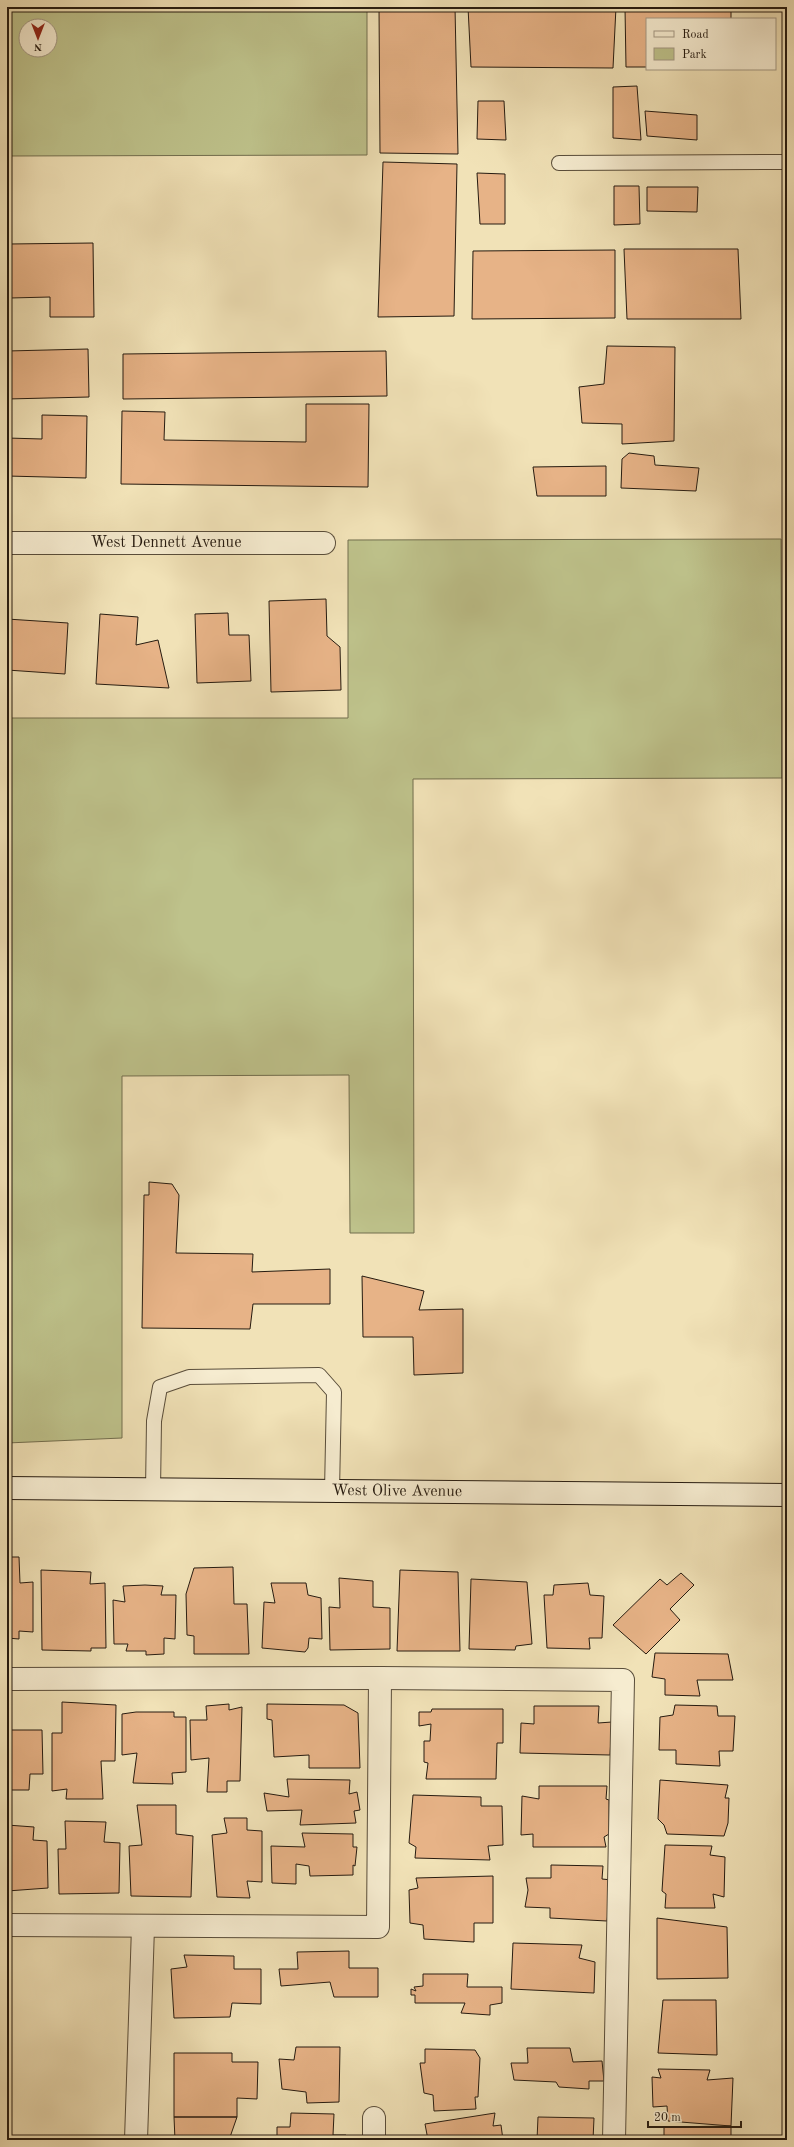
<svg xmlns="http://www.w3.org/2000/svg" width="794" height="2147" font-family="'Old Standard TT',serif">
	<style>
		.green { fill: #bec28b; stroke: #726e4e; fill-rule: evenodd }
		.building { fill: #e7b387; stroke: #261b10 }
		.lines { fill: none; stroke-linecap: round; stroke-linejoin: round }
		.lane-casing { stroke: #594d3a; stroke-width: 16 }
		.street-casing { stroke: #594d3a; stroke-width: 24 }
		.secondary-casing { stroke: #261b10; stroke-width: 24 }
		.lane { stroke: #f6ecd0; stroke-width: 14 }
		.street { stroke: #f6ecd0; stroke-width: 22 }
		.secondary { stroke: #f6ecd0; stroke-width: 22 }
		.labels { text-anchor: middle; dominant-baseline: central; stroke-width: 3.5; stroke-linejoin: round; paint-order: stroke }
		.street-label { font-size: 16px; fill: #261b10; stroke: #f6ecd0 }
	</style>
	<rect width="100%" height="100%" fill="#f1e2b7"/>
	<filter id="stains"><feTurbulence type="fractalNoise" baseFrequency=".005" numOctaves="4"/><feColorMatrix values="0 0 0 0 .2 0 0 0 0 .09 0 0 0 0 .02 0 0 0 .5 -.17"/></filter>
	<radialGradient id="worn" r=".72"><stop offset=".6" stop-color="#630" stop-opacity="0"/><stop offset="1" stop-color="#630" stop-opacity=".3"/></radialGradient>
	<path class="green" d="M7 7H367V155L7 156ZM26 26H50V50H26Z
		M781 539 782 778 413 779 414 1233H350L349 1075 122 1076V1438L7 1443V718H348V540Z"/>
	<path class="building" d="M379 7H455L458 154 380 153Z
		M468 7H616L613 68 471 67Z
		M625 8H731V19H647V67H626Z
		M637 86 641 140 613 138V87Z
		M478 101H504L506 140 477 139Z
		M645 111 697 115V140L647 136Z
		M383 162 457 164 454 316 378 317Z
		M477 173 505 174V224H480Z
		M614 186H639L640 224 614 225Z
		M647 187H698L697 212 647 211Z
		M93 243 94 317H50V297L10 298 9 244Z
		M624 249H738L741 319H627Z
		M615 250V318L472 319 473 251Z
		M607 346 675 347 674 441 622 444V424L582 423 579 387 604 384Z
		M88 349 89 397 7 399V351Z
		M386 351 387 396 123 399V354Z
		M306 404H369L368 487 121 484 122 411 165 412 164 440 306 442Z
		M42 415 87 416 86 478 7 476V438L42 439Z
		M629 453 654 456 655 465 699 468 696 491 621 488 622 459Z
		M606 466V496H537L533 467Z
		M326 599 327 636 340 647 341 690 271 692 269 601Z
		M228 613 229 635H249L251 681 197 683 195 614Z
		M100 614 138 617 136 645 158 640 169 688 96 684Z
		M7 619 68 623 65 674 7 670Z
		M149 1182 172 1184 179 1195 176 1253 253 1254 252 1272 330 1269V1304H253L250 1329 142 1328 144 1195H149Z
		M362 1276 424 1291 419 1310 463 1309V1373L414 1375 413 1337H363Z
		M7 1557H19L20 1583 33 1582V1632L19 1631V1639L7 1638Z
		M233 1567 234 1604H247L249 1654H194V1636L187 1635 186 1594 194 1568Z
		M41 1570 91 1572 90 1584 105 1583 106 1648H91V1651L42 1650Z
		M400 1570 458 1572 460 1651H397Z
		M681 1573 694 1585 670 1609 680 1620 646 1654 613 1625 660 1579 667 1585Z
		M339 1578 373 1581V1607L390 1608V1649L330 1650 329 1607 340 1608Z
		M471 1579 527 1582 532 1644 516 1646 515 1650 469 1649Z
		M271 1583H306L308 1595 321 1598 322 1639 309 1638 308 1648 305 1652 262 1648 264 1602 275 1603Z
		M588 1583 590 1595 604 1596 602 1638H589L590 1649 547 1648 544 1595H553L554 1585Z
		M145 1585 163 1586 161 1595H176L175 1639 164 1638V1654L146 1655V1651H126L128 1644H114L113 1600 125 1602 123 1586Z
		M655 1653 728 1654 733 1680H697L700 1696 665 1695V1679L652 1677Z
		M62 1702 116 1705 115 1761H101L103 1799H66L67 1789 52 1791V1733H62Z
		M229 1704V1710L242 1707 240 1781H227V1792H207L209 1758 191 1760 190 1720H207L206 1706Z
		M267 1704 344 1705 358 1713 360 1768H309V1755L274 1757 272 1720 267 1719Z
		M675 1705 717 1706 718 1716H735L733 1751H719L720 1766 676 1764V1750H659L660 1717 673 1715Z
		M534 1706H599L598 1723 612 1722 610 1755 520 1753 521 1723 534 1724Z
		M432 1709H503V1743H497L496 1779H426L428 1763 424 1762V1741H430L431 1724 419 1726V1712H431Z
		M136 1712H174V1717H186V1772L172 1773 173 1784 133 1783 137 1753 122 1755V1714Z
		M7 1730H42L43 1774H30L29 1790H7Z
		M287 1779 350 1780 349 1794 357 1792 360 1810 354 1811 356 1823 300 1825 302 1810 267 1811 264 1793 289 1797Z
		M660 1780 728 1785 725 1798H729L728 1823 724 1836 667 1834 664 1825 658 1819Z
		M539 1786H607L606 1799 609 1800V1834L604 1837 606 1847H533V1834L521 1835 522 1796 539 1799Z
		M413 1795 481 1797V1806H502L503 1845 488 1846 490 1860 415 1858 416 1847 409 1843Z
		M137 1805H176V1834L193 1836 191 1897 131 1896 129 1846 142 1845Z
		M224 1818H247V1830L262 1831V1882L247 1881 250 1898 217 1897 212 1835 227 1833Z
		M65 1821 106 1822 104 1842 120 1843 119 1893 59 1894 58 1849H66Z
		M7 1825 34 1827 33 1840 47 1841 48 1888 7 1891Z
		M302 1833 353 1834V1847H357L355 1866 353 1865V1875L310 1876 309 1866 296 1864V1884L272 1883 271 1846 305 1847Z
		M665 1845 712 1846 710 1855 725 1857 724 1897 713 1894 715 1908H665L666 1894 662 1891Z
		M551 1865 603 1866 602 1879 612 1880 607 1921 550 1918V1908L525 1907 528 1890 526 1878H551Z
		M493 1876V1923H474V1942L424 1939 423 1925 410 1923 409 1890 418 1888 416 1878Z
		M657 1918 727 1927 728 1978 657 1979Z
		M513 1943 582 1945 579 1958 595 1962 594 1993 511 1989Z
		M349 1951V1968H378V1997H334L330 1982 281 1986 279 1969H298L297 1952Z
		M184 1955 234 1956V1969H261V2004L232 2003 230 2017 174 2018 171 1969 187 1967Z
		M423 1974H468L467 1987H502V2003L490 2005V2015L461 2013 465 2003H415V1995H411V1989L416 1991 414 1987 423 1986Z
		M663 2000H716L717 2055 658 2053Z
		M296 2047H340L339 2102 307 2103 306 2092 282 2089 279 2059 294 2060Z
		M527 2048H570L573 2062 602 2061 604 2081H589V2089L559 2087 556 2082 514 2080 511 2063H528Z
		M425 2049 475 2050 480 2058 478 2097H475L476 2109 434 2111 433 2095 424 2093 420 2063H425Z
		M174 2053H232V2062H258L257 2099 237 2098V2117H174Z
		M658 2069 710 2070 707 2080 733 2078 731 2126 668 2121 667 2106 653 2107 652 2077 661 2078Z
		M7 2076H11L9 2128H7Z
		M291 2113 334 2114 333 2135H346V2140H277V2127H290Z
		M495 2113 493 2126 501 2125 503 2140H428L425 2124Z
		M174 2117H237L229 2140H175Z
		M538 2117 594 2118 593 2140H537Z
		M731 2126V2140H664V2127Z"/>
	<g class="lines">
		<defs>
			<path id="lane" d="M559 163 787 162
				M153 1490 154 1421 160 1387 189 1377 319 1375 334 1392 332 1491"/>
			<g id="street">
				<path id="s1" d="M7 543H324"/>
				<path d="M7 1679 380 1678 623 1680 614 2140"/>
				<path d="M7 1925 378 1927 380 1678"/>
				<path d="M374 2118V2140"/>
				<path d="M136 2140 143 1927"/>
			</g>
			<g id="secondary">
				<path id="s2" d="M7 1488 787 1495"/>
			</g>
		</defs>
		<use href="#lane" class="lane-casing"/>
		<use href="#street" class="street-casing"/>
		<use href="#secondary" class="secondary-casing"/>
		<use href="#lane" class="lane"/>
		<use href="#street" class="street"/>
		<use href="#secondary" class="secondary"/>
	</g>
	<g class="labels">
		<g class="street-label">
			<text stroke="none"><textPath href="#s1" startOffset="159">West Dennett Avenue</textPath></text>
			<text stroke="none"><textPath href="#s2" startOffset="390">West Olive Avenue</textPath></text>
		</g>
	</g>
	<rect width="794" height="2147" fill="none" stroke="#f1e2b7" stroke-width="24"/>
	<rect x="8" y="8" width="778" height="2131" fill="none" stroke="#261b10" stroke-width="2"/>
	<rect x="12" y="12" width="770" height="2123" fill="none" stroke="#261b10"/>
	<rect x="646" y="18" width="130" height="52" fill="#f6ecd0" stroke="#a39883"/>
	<rect x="654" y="31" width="20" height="6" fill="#f6ecd0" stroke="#a39883"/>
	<text x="682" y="38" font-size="12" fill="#261b10">Road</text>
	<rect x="654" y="48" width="20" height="12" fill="#bec28b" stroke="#a39883"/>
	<text x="682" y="58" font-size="12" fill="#261b10">Park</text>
	<g transform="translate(38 38) rotate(180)"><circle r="19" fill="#f6ecd0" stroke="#a39883"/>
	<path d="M0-3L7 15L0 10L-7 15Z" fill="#8f2418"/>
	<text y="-6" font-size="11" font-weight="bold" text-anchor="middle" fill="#261b10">N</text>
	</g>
	<path d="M648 2121v6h93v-6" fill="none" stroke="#261b10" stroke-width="2"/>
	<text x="654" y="2121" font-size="12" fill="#261b10" stroke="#f6ecd0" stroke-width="3" paint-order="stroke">20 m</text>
	<rect width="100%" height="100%" filter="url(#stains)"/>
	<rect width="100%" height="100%" fill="url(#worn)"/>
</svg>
